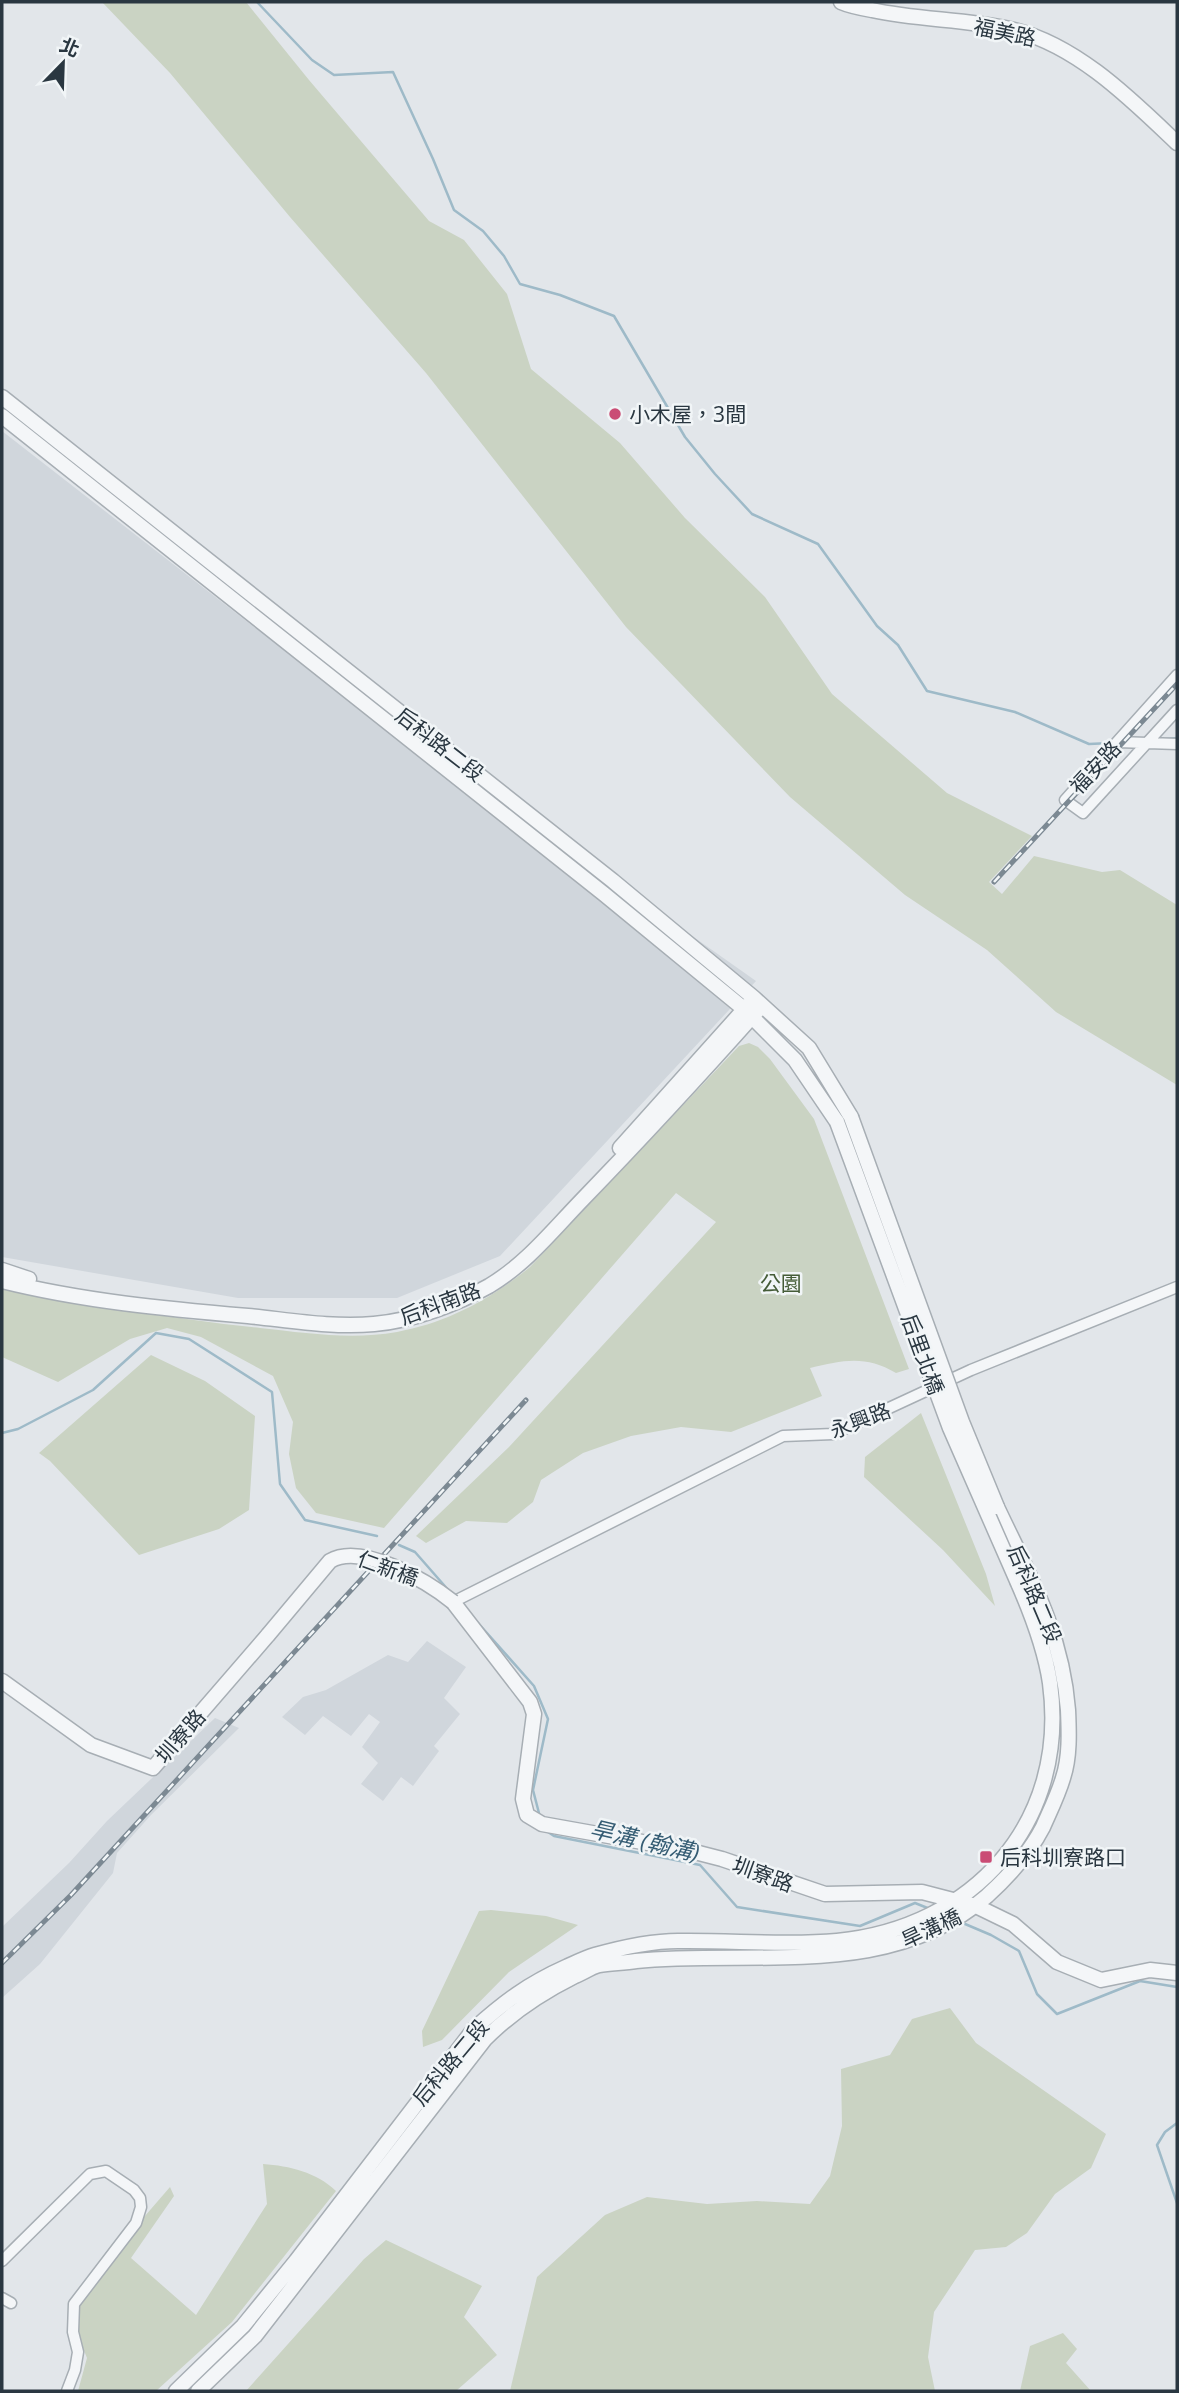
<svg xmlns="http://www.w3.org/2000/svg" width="1179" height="2393" font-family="'Open Sans','Noto Sans TC',sans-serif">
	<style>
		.built { fill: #d0d6dc }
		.green { fill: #cad3c3 }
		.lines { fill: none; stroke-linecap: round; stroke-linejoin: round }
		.stream { stroke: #9ebac8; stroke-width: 2.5 }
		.minor-casing { stroke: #a7aeb4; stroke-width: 13 }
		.tertiary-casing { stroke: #a7aeb4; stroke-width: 17 }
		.minor { stroke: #f4f6f8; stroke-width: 10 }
		.tertiary { stroke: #f4f6f8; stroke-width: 14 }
		.rail-casing { stroke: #7c8993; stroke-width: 5 }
		.rail { stroke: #f1f5f7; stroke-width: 2.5; stroke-dasharray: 8; stroke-linecap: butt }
		.tertiary-bridge-casing { stroke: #a7aeb4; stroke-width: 17; stroke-linecap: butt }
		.tertiary-bridge { stroke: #f4f6f8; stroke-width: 14 }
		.poi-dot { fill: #ca4c75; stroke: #f1f5f7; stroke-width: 2.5 }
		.labels { text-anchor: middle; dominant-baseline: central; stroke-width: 5; stroke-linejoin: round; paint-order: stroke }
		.street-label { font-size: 21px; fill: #2a3741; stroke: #f1f5f7 }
		.poi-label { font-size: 21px; fill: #2a3741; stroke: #f1f5f7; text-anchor: start }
		.park-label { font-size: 21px; fill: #455c38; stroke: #f1f5f7 }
		.water-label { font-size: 23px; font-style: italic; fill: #365d74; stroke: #f1f5f7 }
	</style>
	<rect width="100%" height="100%" fill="#e2e6ea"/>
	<path class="built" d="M2 431 254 627 756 981 500 1256 397 1298H238L2 1257Z
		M427 1641 466 1667 444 1698 460 1714 434 1746 439 1751 413 1786 401 1777 383 1801 361 1784 378 1763 362 1747 380 1722 369 1714 351 1736 323 1716 305 1735 282 1717 303 1697 326 1690 388 1655 408 1662Z
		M215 1718 239 1728 151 1815 117 1853 113 1873 40 1964 2 1998V1927L69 1863 107 1821Z"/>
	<path class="green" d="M102 2H246L309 80 429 221 464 240 507 294 531 369 620 443 685 518 765 597 832 694 947 793 1032 836 989 882 1002 894 1034 856 1102 872 1120 870 1177 905V1085L1056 1012 987 950 905 895 790 797 626 627 426 373 290 217 170 73Z
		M749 1043 758 1047 770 1059 814 1119 909 1369 896 1373C866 1355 843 1360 810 1368L822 1396 731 1432 681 1427 631 1436 583 1453 541 1480 533 1502 507 1523 466 1521 426 1543 416 1536 509 1447 716 1222 676 1193 384 1528 316 1513 296 1488 289 1454 293 1422 273 1376 201 1337 167 1328 130 1339 58 1382 2 1357V1288C88 1303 173 1319 260 1328 306 1333 351 1340 397 1332 447 1323 491 1299 530 1267L739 1046Z
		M151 1355 205 1381 255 1416 249 1510 219 1529 139 1555 50 1461 39 1453Z
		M921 1413 986 1574 995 1606 943 1550 864 1477 865 1457Z
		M491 1910 546 1916 578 1925 509 1972 442 2040 423 2047 422 2031 479 1911Z
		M950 2008 976 2043 1106 2134 1091 2168 1055 2194 1027 2233 1006 2247 975 2250 934 2312 928 2357 935 2391H510L537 2277 605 2215 647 2197 707 2204 757 2201 810 2204 830 2176 842 2126 841 2069 890 2055 912 2019Z
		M263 2164C290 2166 316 2172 336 2191L232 2322 156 2391H78L87 2358 73 2323 81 2298 100 2268 170 2187 174 2196 131 2258 196 2315 267 2204Z
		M386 2240 482 2286 464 2317 497 2355 456 2391H246L364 2259Z
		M1063 2333 1077 2349 1066 2363 1091 2391H1020L1030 2346Z"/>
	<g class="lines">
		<path class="stream" d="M257 2 312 60 334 75 393 72 433 159 454 210 483 231 504 256 520 284 560 295 614 316 685 437 715 474 752 514 818 544 877 626 898 645 927 691 1015 712 1089 744 1111 743
			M1167 739 1177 738
			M2 1433 18 1429 93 1390 156 1333 189 1339 272 1392 280 1484 305 1520 377 1536
			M399 1545 415 1552 450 1592
			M478 1623 534 1686 548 1719 533 1790 540 1817
			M545 1830 554 1836 700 1865 737 1907 860 1926 915 1903 930 1909
			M958 1921 991 1935 1019 1951 1037 1994 1057 2014 1140 1981 1177 1987
			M1177 2123 1165 2132 1157 2145 1177 2203"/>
		<defs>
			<path id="minor" d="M1177 675 1065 800 1083 813 1177 710
				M1118 742 1177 744
				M453 1602 783 1436 833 1434 971 1370 1177 1287
				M2 2261 90 2174 106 2171 134 2190 140 2198 141 2207 136 2223 74 2304 73 2332 78 2352 75 2370 67 2391
				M2 2298 11 2303"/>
			<path id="tertiary" d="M841 2C850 6 861 8 872 10 917 20 965 19 1010 29 1075 43 1131 99 1177 143
				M2 397 613 881 754 998 809 1048 851 1117
				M2 416 604 894 744 1009 795 1060 837 1122
				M620 1148 749 1004
				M2 1270 29 1279
				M2 1281C82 1301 166 1309 248 1316 289 1320 333 1328 374 1324 412 1321 457 1304 489 1286 526 1264 553 1230 582 1200 642 1138 701 1074 758 1010
				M453 1602 530 1702 534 1714 523 1799 527 1815 542 1824 687 1850 722 1859 825 1894 922 1892 976 1906 1013 1924 1057 1962 1101 1980 1150 1970 1177 1973
				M2 1681 91 1745 153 1768 268 1635
				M176 2391 243 2326 296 2261 474 2029C504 2002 528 1984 566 1967 575 1963 585 1958 595 1955 620 1948 652 1941 678 1941 731 1940 784 1946 837 1941 973 1928 1069 1823 1050 1683 1045 1649 1032 1615 1018 1583
				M198 2391 255 2336 485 2039C512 2012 541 1993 575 1976 583 1973 591 1967 599 1965 611 1963 624 1963 636 1961 754 1949 889 1981 987 1896 1009 1876 1029 1854 1043 1827 1050 1811 1058 1795 1063 1778 1070 1757 1069 1732 1068 1710 1062 1632 1029 1575 997 1507"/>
		</defs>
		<use href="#minor" class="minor-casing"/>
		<use href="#tertiary" class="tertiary-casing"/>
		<use href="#minor" class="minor"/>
		<use href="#tertiary" class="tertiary"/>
		<defs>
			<path id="rail" d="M994 882 1177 684
				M2 1963 71 1895 526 1400"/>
		</defs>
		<use href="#rail" class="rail-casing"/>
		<use href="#rail" class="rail"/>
		<defs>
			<path id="tertiary-bridge" d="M851 1117 962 1422 997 1507
				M837 1122 950 1428 1018 1583
				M268 1635 330 1561C362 1542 428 1582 453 1602"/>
		</defs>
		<use href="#tertiary-bridge" class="tertiary-bridge-casing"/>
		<use href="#tertiary-bridge" class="tertiary-bridge"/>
	</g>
	<g class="poi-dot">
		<circle cx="615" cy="414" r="7"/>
		<rect x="979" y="1850" width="14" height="14" rx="3.5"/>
	</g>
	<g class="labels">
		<g class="street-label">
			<text transform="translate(1005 32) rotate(12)">福美路</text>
			<text transform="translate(440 744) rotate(38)">后科路二段</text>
			<text transform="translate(1095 767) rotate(-47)">福安路</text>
			<text transform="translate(440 1303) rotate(-20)">后科南路</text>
			<text transform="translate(923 1354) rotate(70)">后里北橋</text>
			<text transform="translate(860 1420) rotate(-21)">永興路</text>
			<text transform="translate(388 1568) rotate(20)">仁新橋</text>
			<text transform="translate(1035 1594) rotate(67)">后科路二段</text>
			<text transform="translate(180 1736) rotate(-49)">圳寮路</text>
			<text transform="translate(763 1874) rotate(20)">圳寮路</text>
			<text transform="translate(931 1928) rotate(-25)">旱溝橋</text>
			<text transform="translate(450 2062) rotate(-50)">后科路二段</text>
		</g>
		<g class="poi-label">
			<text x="629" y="414">小木屋，3間</text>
			<text x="1000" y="1857">后科圳寮路口</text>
		</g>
		<g class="park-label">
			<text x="781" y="1283">公園</text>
		</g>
		<g class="water-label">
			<text transform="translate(645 1840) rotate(13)">旱溝 (翰溝)</text>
		</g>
	</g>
	<rect width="1179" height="2393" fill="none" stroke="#2a3741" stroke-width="7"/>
	<g transform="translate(63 63) rotate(23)" stroke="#f1f5f7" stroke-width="5" paint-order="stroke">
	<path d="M0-5L12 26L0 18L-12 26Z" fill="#2a3741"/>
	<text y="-10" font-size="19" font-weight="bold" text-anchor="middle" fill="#2a3741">北</text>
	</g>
</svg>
